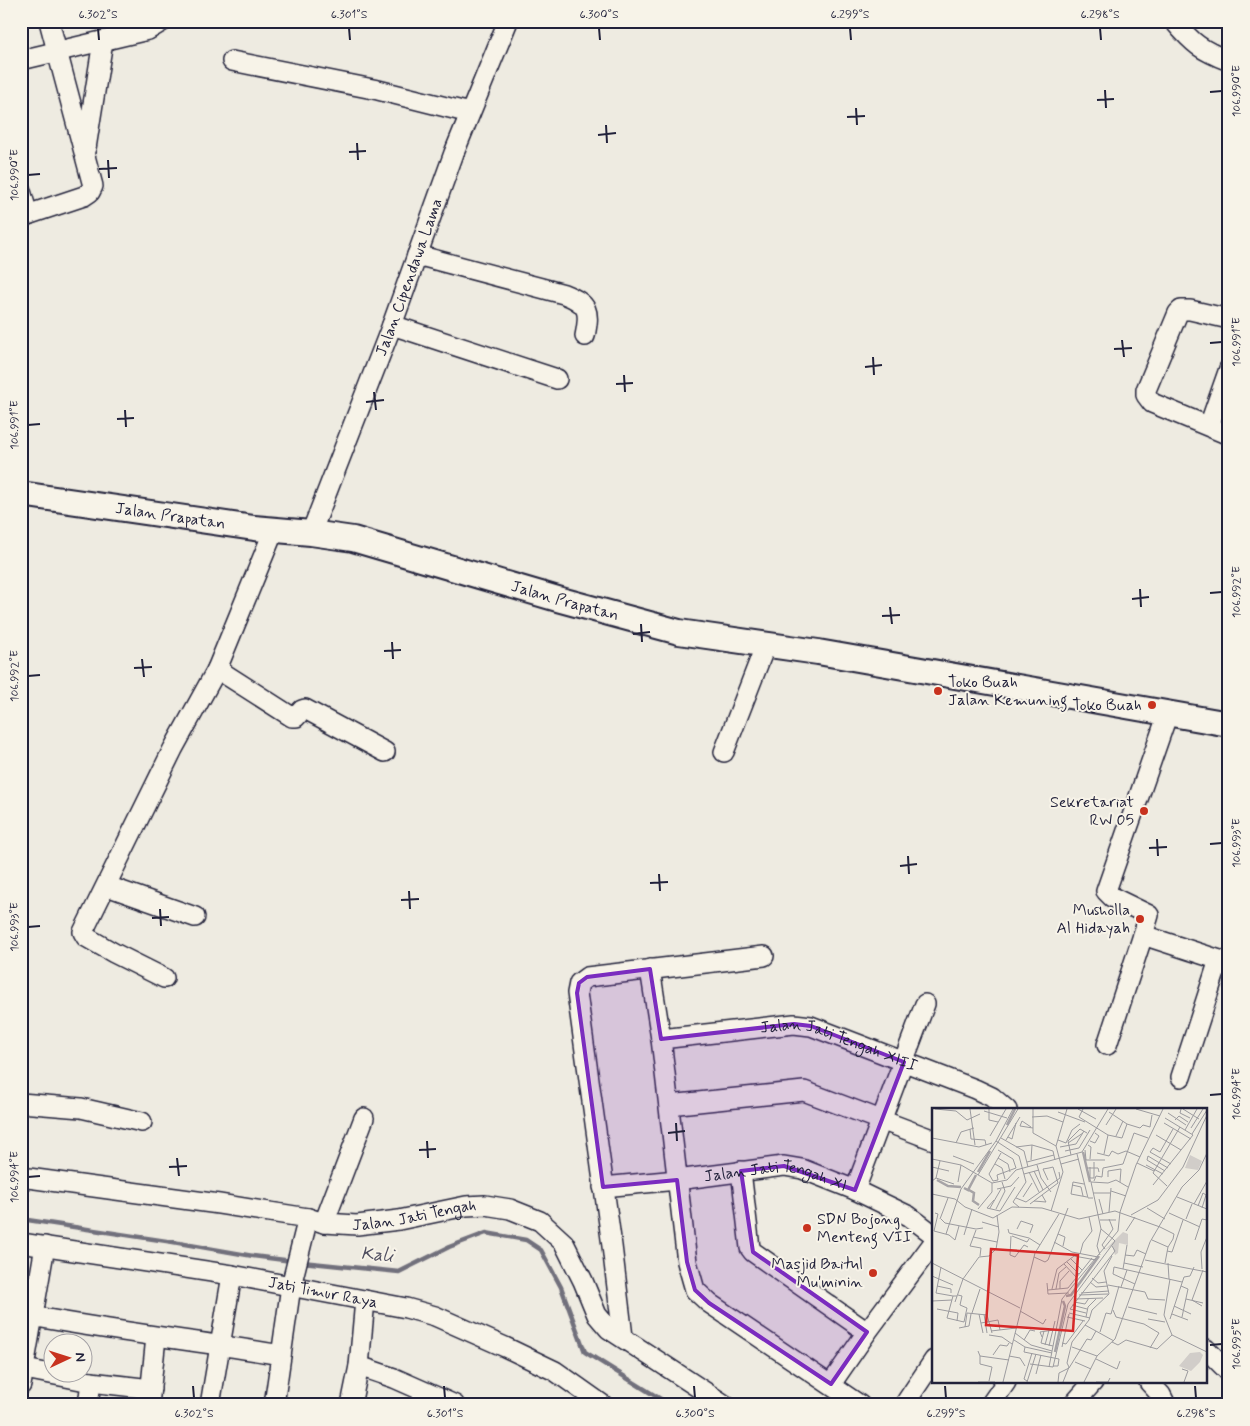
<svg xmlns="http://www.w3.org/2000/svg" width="1250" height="1426" font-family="Mynerve,sans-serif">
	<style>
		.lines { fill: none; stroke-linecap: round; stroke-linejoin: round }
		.stream { stroke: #716f7b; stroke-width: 4.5 }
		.minor-casing { stroke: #22223b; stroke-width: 22 }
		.major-casing { stroke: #22223b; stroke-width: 28 }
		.minor { stroke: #f7f3e8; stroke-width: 19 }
		.major { stroke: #f7f3e8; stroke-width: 24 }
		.marked { fill: #7b2cbf; fill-opacity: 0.2; stroke: #7b2cbf; stroke-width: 4; stroke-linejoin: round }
		.ticks { fill: none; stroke: #22223b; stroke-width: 2 }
		.poi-dot { fill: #c8321e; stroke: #f7f3e8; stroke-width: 2 }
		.labels { text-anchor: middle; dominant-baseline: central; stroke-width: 4; stroke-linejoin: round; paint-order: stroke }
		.street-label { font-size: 16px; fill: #22223b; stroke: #f7f3e8 }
		.poi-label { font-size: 16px; fill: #22223b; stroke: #f7f3e8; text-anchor: end }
		.water-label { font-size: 18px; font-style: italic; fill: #504f60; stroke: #f7f3e8 }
		.inset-river { fill: none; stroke: #a6a3a6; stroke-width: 2.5 }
		.inset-road { fill: none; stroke: #9c9b9f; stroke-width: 1 }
		.view { fill: #d62828; fill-opacity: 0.15; stroke: #d62828; stroke-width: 2.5 }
		.inset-edge { fill: none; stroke: #22223b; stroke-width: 2.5 }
		.neatline { fill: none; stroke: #22223b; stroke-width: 2 }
		.ticks-label { font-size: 12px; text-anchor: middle; fill: #22223b }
	</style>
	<rect width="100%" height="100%" fill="#eeebe1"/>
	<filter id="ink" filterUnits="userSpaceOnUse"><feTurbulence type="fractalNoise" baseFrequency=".02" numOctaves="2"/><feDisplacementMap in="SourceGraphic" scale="10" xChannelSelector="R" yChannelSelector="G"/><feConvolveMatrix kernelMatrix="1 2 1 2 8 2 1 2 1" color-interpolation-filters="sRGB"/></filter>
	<g filter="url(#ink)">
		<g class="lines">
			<path class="stream" d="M21 1219 173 1242 253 1256 292 1261
				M302 1262 399 1272 449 1247 486 1233 526 1240 541 1250 561 1287 585 1352 670 1405"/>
			<defs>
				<g id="minor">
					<path d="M1174 21C1193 44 1201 50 1229 61"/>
					<path d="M21 60 148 30 163 21"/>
					<path d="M232 61 378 90 470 113"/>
					<path d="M86 148 103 41"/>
					<path d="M21 191 28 215"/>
					<path d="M21 217 84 196 90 192 93 186 49 21"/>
					<path d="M417 255 564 294C589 304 590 311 585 336"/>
					<path d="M1229 319 1190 310H1181L1178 313 1146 390V395L1152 403 1229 435"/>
					<path d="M392 325 557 379"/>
					<path d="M1209 426 1229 369"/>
					<path id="s1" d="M311 533 392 325 454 153 508 21"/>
					<path d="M217 669 292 717H296L302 710 305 709 385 752"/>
					<path d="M1168 713 1106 891 1112 897 1149 915 1143 935 1229 963"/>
					<path d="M724 752 766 644"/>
					<path d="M107 886 195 917"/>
					<path d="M650 969 661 1039 687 1262 695 1290 709 1303 860 1405"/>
					<path d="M164 978 114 953 86 937 83 932 173 749 217 669 274 530"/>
					<path id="s2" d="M661 1039 794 1024 811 1026 975 1089 992 1097 1007 1110"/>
					<path d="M1107 1045 1143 935"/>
					<path d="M1181 1077 1219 960"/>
					<path d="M21 1103 81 1108 142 1122"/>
					<path d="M669 1105 804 1091 934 1140"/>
					<path d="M741 1171 750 1248 753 1252 867 1332"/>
					<path id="s3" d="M21 1177 219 1204 308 1218 324 1223 357 1225 399 1220 466 1206 485 1205 510 1209 540 1221 564 1243 583 1281 597 1315 609 1329 725 1405"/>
					<path id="s4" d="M603 1187 677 1180 784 1166 802 1169 855 1190 909 1216 934 1235"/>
					<path d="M855 1190 925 1004"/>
					<path d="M324 1223 364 1118"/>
					<path id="s5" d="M21 1243 232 1275 406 1308 435 1316 505 1347 555 1371 603 1405"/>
					<path d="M21 1314C107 1331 194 1340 281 1355"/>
					<path d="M623 1337 612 1246 577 993 579 983 587 977 764 956"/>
					<path d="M1206 1349 1229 1372"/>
					<path d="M359 1366 394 1378 455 1405"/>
					<path d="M25 1369 91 1382 151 1389"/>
					<path d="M1149 1382 1161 1395 1166 1405"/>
					<path d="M831 1384 867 1332 934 1242"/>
					<path d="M21 1385 45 1246"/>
					<path d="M88 1405 91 1382"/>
					<path d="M149 1405 156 1337"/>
					<path d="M210 1405 232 1275"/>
					<path d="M274 1405 291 1286 308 1218"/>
					<path d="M351 1405 359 1366 365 1300"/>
					<path d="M904 1405 934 1360"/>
					<path d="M990 1405 1006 1382"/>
					<path d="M1073 1405 1093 1382"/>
				</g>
				<g id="major">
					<path id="s6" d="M21 494 254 528 311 533 353 539 561 600 679 632 818 652 1229 724"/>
				</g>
			</defs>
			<use href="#minor" class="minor-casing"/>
			<use href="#major" class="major-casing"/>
			<use href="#minor" class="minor"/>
			<use href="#major" class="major"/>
		</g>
	</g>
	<path class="marked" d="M650 969 661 1039 794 1024 811 1026 904 1062 855 1190 784 1166 741 1171 753 1252 867 1332 831 1384 709 1303 695 1290 687 1262 677 1180 603 1187 577 993 579 983 587 977Z"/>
	<path class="ticks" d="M98 28 99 40M349 28 350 40M599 28 600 40M850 28 851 40M1100 28 1101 40M1105 90 1106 108M1210 92 1222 91M1097 100 1114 99M856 108 857 125M847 117 865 116M606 125 607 143M598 135 616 133M357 143 358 160M349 152 366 151M108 160 109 178M99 169 117 168M28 175 40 174M1122 340 1124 357M1210 343 1222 342M1114 349 1132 348M873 357 874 375M865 367 882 365M624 375 625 392M616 384 633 383M374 392 376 410M366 402 384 400M125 410 126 427M117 419 134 418M28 425 40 424M1140 589 1141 607M1210 593 1222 592M1132 599 1149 597M890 607 892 624M882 616 900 615M641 624 642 642M633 634 650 632M392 642 393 659M384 651 401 650M142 659 144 677M134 668 152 667M28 676 40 675M1157 839 1158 856M1210 844 1222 843M1149 848 1167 847M908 856 909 874M900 866 917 864M659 874 660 891M650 883 668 882M409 891 410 909M401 900 419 899M160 909 161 926M152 918 169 917M28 927 40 926M1210 1095 1222 1094M676 1123 677 1141M668 1133 685 1131M427 1141 428 1158M419 1150 436 1149M177 1158 179 1176M169 1167 187 1166M28 1177 40 1176M1210 1345 1222 1344M193 1386 194 1398M444 1386 445 1398M694 1386 695 1398M945 1386 946 1398M1195 1386 1196 1398"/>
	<g class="poi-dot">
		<circle cx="938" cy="691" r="5"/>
		<circle cx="1152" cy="705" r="5"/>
		<circle cx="1144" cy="811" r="5"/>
		<circle cx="1140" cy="919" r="5"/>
		<circle cx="807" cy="1228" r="5"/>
		<circle cx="873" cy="1273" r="5"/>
	</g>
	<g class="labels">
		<g class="street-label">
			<text stroke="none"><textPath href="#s1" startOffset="274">Jalan Cipendawa Lama</textPath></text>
			<text stroke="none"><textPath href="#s6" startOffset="151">Jalan Prapatan</textPath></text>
			<text stroke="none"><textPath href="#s6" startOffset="556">Jalan Prapatan</textPath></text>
			<text stroke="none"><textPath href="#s2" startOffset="182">Jalan Jati Tengah XIII</textPath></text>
			<text stroke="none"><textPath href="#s4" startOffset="175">Jalan Jati Tengah XI</textPath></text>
			<text stroke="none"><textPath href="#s3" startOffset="398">Jalan Jati Tengah</textPath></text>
			<text stroke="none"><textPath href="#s5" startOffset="306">Jati Timur Raya</textPath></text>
		</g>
		<g class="poi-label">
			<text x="948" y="682" text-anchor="start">Toko Buah<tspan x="948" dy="18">Jalan Kemuning</tspan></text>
			<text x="1142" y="705">Toko Buah</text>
			<text x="1134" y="802">Sekretariat<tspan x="1134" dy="18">RW 05</tspan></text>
			<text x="1130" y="910">Musholla<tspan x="1130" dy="18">Al Hidayah</tspan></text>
			<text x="817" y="1219" text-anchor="start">SDN Bojong<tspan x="817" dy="18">Menteng VII</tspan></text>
			<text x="863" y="1264">Masjid Baitul<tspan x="863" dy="18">Mu'minin</tspan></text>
		</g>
		<g class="water-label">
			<text transform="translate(377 1255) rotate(5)">Kali</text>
		</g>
	</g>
	<g transform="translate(932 1108)">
		<rect width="275" height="275" fill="#eeebe1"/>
		<path d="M258 47 270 53 266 62 253 60ZM191 124 196 126V137L187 135 186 145 183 147 180 137 171 144ZM268 244 271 247 268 254 259 263 247 258 258 245Z" fill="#d1cdc9"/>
		<path class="inset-river" d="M75 17 83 1M151 44 158 74M46 64 58 43M5 72 16 78 29 79M32 80 36 82 44 67M37 82 42 85 41 93 47 97M134 188 139 187 167 148M123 244 133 198 131 193"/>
		<path class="inset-road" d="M3 1 24 3 35 12 48 6M38 1 43 37M57 1V12L66 14M101 1V25L124 38 131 64 119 103M146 1 164 11M151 1 147 9 176 27M204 1 228 8M249 1 248 5 258 10M251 1 267 11M52 3 75 10M126 4 153 14M236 5 254 17M100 9 115 8 131 14M243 12 247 8 256 14M232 15 259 31M195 16 208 20 211 17M174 17 184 1M211 17 218 19 220 7M99 19 90 13 88 18 101 20M259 20 271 1M38 21 39 31 53 32 54 37M253 22 265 1M260 26 275 2M176 27 190 30 195 16 177 4M224 27 249 42M58 28 74 1M184 28 191 13M76 29 80 31 84 15M0 30 47 39 60 35M69 30 92 43 96 59M74 32 88 9M126 32 134 35 140 22 148 16M64 33 87 48 94 74 81 94 87 99M64 33 81 1M158 33 163 35 167 28 163 25M24 35 29 24 42 20M136 35 151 25M156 37 159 39 158 51M124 38 135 1M84 39 100 37 121 43 123 52M128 39 144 36 152 23M153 42 154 52H173M133 43 147 40 158 22M228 44 221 40 218 44 239 56M228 44 241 21M165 45 177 48 180 43 186 46 194 43 208 49M145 46 156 90H161M172 46 176 27M139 47 136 33 148 21 155 25M21 48 42 56M66 50 76 56 78 64M0 51 29 57 60 75 75 72 84 62 150 44 176 1M99 52 100 37M95 54 122 47M205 55 222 63M63 56 70 60 73 71M129 56 147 51M105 57 109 70 119 84M214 57 231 66M0 59 17 63M158 59V70H162V54M155 60H166L167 64M102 63 111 82M233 63 215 52 216 48 236 60M97 64 107 84M92 66 107 62M46 67 86 1M65 67 84 60 81 51 66 42M65 67 66 72 61 73 57 66 69 45M176 69V63L189 61 188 74M4 70 22 76M116 72 111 61 117 60M0 73 4 70 8 53M162 73 164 68 170 69 171 60 191 56 202 25 216 30M26 74 29 57M152 76 141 74 139 86 155 89M140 77 149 79 151 88M221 77 261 27 233 10M235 78 221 65 248 19M65 81 79 78 87 69M179 83 194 88M161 85H178M0 86 23 91 33 99 61 110 80 99 110 100 147 111 183 103 228 119M91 89 100 75M245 89 275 101M84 90 94 94 128 70 127 64M167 91 171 106M62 92 55 100 68 103 83 79M102 93 114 94 110 87M98 96 126 75 121 59 117 60M262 96 275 73M266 98 271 85 274 87 270 100M58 100 69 81M215 100 233 111M46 101 60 84V75M64 101 73 83 70 74M177 104 179 80M3 105 6 106 2 123 17 127 23 132 27 118M237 105 268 119M199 107 226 92 251 59 275 7M8 111 16 90M9 111 13 115 44 121 51 120M254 111 260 96M168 112H184M50 114 67 119M228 119 242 126 241 131M76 121 77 125 97 130 108 137M85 121 89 113 101 117 98 125M44 122 38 138 49 140 48 148M194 123 203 109M14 126 29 81 64 33M126 126 133 129 131 138M32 127 40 101M79 128 78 147 83 149 92 137 96 139M80 128 95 134 97 131M41 129 65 134M181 131 169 121 159 74 176 75 184 72 196 79M220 132 236 139M263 132 270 111 275 112M122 134 140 144 166 149M173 141 170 137 181 121 177 111M235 143 240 144 251 112M148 146 151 135 160 123 157 109M168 147 165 138 169 121M193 147 202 148 205 142 214 146M102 149 113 154 116 152 136 100M139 151 150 162M213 152 275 164M135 154 147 166M0 155 88 200M192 155 211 159M233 155 236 139 241 131M236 155 237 171M132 156 145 170M9 159 4 185 21 188M182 159 250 174M182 159 181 166 203 176M191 161 195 137M270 161 269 144 275 129M0 168 21 177M160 170 166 175 174 174M238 171 232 207 240 227M158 174 164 179 176 178M115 175 116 186 137 185M176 177 213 184 216 191 233 192M5 178 19 181V185M249 178 256 181 250 209M189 179 195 162M120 181 125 161 142 148 164 152M124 181 127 165 134 159M128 181V173L137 163M116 182 136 180 160 150M149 185 177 183M177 186 172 163 180 148M147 187 176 186M25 188H21L15 210 32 214 35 200 28 197 30 188 26 187M144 191 171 190M254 191 271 195M0 193 20 192M23 194 31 171 47 149 57 148 64 141 67 124 65 107M142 194 153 196 157 190M140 197 155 201M242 198 259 206M270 198 260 192 271 162M196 199 225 206M5 201 26 205 25 213M138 201 183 143 180 138M138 201 154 205M181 202 184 209 212 216 227 225 218 240M88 203 111 216 114 211M40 205 48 181M137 205 158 210M47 206 51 225M52 206 55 225M240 206 256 212M135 209 153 213M154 209 156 199 164 191M216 211 233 214M238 211 252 169 258 168 262 159M49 215 66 212 68 222M153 217 182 233M33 219 35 205 55 207 60 225M27 220 37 218 39 206M59 223 84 220M112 223 109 235 121 238M168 224 174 205 179 206 187 178M83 225 99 237 120 243M57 227 70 229 80 236M240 227 275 244M110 229 108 224 122 222M82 232 93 239 120 245M92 232 98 222 103 223M180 234 186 237 194 232 225 241 240 227M130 235 134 236 151 213M113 237 117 222M117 238 123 213M93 239 92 244 127 251 126 258H121M130 239 137 206M140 239 165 248M46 243 48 248 77 252M61 247 68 237 75 238 77 235M48 248V256L60 259 57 273M77 248 88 250 93 258M164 251 185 261 188 253M143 254 159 261M98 256 121 259 136 196 183 133 181 131M117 259 130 191 186 123 188 104 204 57 231 1M137 260 155 231 159 232 164 223M250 261 256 263 252 274M104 266 109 247M95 273 92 271 100 245M46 274H63M71 274 103 145 127 106M95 274 104 246M126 274 127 265 137 260M131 274 137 259 135 255 140 234 157 212 160 202 177 186M152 274 165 248 183 231 218 134 250 79 267 62 275 45M164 274H176L178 270"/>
		<path class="view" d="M59 141 146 147 141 223 54 217Z"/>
		<rect width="275" height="275" class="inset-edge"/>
	</g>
	<rect width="1250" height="1426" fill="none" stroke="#f7f3e8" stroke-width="55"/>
	<g transform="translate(68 1358) rotate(86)"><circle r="24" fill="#f7f3e8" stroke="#a29fa3"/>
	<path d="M0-4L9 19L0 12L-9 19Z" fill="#c8321e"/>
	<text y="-8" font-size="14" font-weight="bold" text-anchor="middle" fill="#22223b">N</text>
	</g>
	<rect x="28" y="28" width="1194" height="1370" class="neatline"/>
	<g class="ticks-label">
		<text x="98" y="18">6.302°S</text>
		<text x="349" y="18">6.301°S</text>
		<text x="599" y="18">6.300°S</text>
		<text x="850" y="18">6.299°S</text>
		<text x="1100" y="18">6.298°S</text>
		<text transform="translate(1236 91) rotate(-90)" y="4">106.990°E</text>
		<text transform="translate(14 175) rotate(-90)" y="4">106.990°E</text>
		<text transform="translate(1236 342) rotate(-90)" y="4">106.991°E</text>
		<text transform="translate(14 425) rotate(-90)" y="4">106.991°E</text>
		<text transform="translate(1236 592) rotate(-90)" y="4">106.992°E</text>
		<text transform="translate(14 676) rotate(-90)" y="4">106.992°E</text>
		<text transform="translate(1236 843) rotate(-90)" y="4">106.993°E</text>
		<text transform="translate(14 927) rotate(-90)" y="4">106.993°E</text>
		<text transform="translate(1236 1094) rotate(-90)" y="4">106.994°E</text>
		<text transform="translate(14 1177) rotate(-90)" y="4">106.994°E</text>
		<text transform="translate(1236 1344) rotate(-90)" y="4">106.995°E</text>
		<text x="194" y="1417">6.302°S</text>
		<text x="445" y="1417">6.301°S</text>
		<text x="695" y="1417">6.300°S</text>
		<text x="946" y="1417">6.299°S</text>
		<text x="1196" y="1417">6.298°S</text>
	</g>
</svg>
